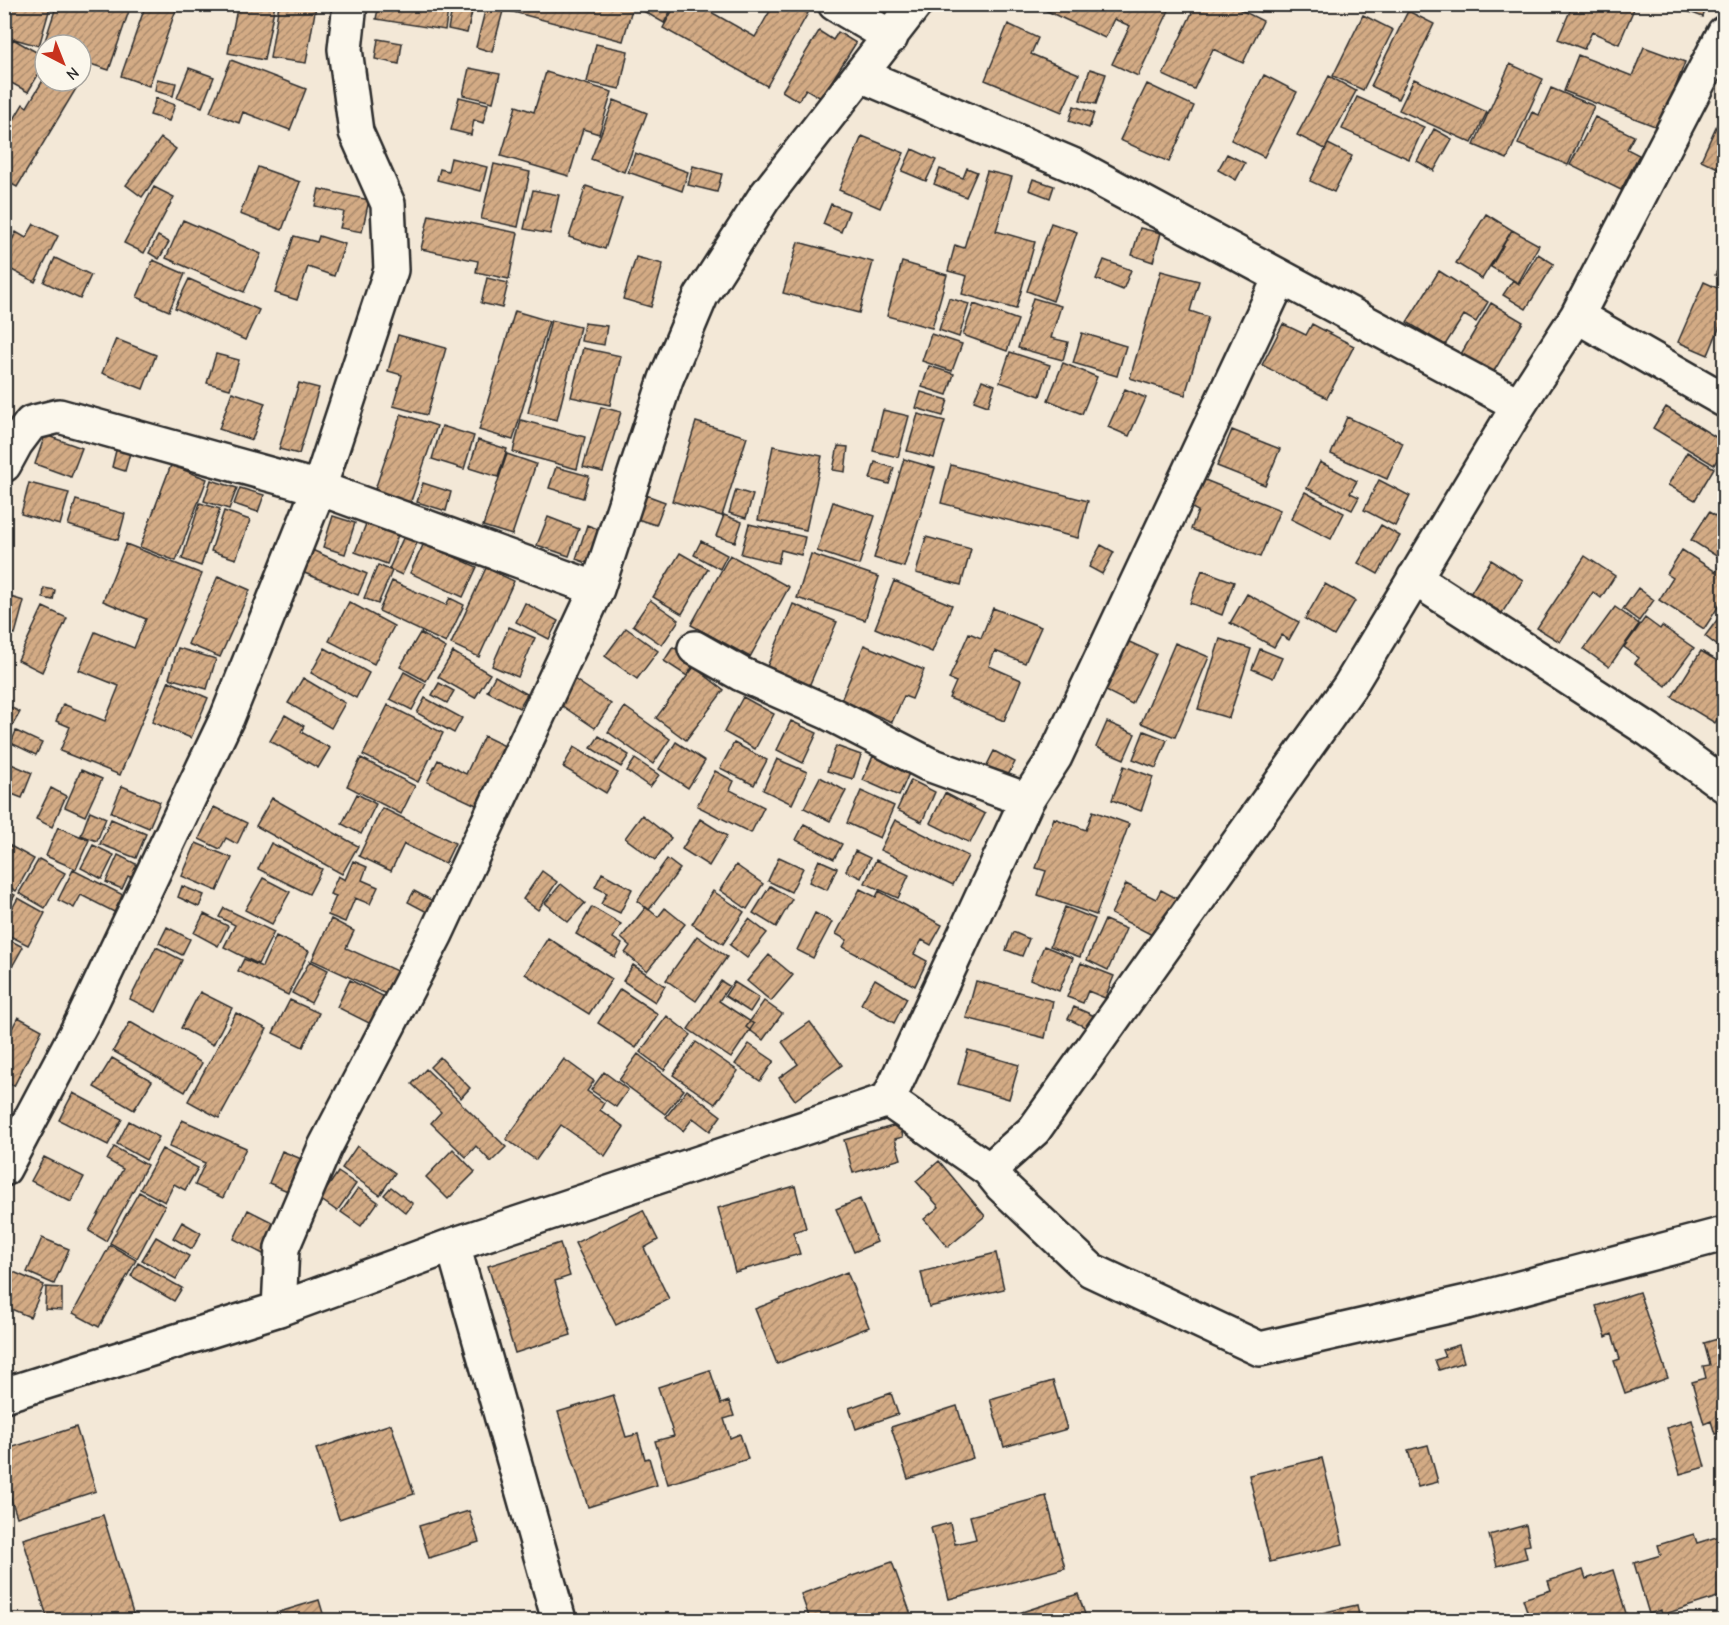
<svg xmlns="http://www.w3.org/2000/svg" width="1729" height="1625" font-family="'Comic Neue',sans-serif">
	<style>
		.building { fill: url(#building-hatch); stroke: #2b2b2b; stroke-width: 1.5 }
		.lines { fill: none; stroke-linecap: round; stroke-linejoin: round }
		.minor-casing { stroke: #2b2b2b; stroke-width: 38 }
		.minor { stroke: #fbf7ec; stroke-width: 33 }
	</style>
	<defs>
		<pattern id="building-hatch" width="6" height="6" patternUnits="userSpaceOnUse" patternTransform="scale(1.5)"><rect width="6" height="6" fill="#d3ab85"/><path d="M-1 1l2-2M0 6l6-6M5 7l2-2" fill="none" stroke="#ab8b6d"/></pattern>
	</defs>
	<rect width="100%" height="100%" fill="#f3e8d7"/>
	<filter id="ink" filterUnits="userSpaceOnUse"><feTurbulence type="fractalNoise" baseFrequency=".0167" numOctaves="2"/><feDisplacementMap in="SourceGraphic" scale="12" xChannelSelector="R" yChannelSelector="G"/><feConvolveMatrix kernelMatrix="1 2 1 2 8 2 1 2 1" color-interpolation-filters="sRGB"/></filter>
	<g filter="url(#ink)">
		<path class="building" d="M11 4H51L39 46 4 36Z
			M57 4H120L130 8 109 70 81 61V45L43 47Z
			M146 4H178L149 86 121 76Z
			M238 4H275L264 60 228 53Z
			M279 4 316 6 306 63 270 58Z
			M379 4H449L445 30 376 19Z
			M453 4H474L467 33 448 29Z
			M494 4H621L632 9 623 41 494 7Z
			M631 4H674L664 23Z
			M676 4H697L755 37 774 4H793L808 13 767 86 663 28Z
			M1172 4 1138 76 1112 64 1130 26 1114 19 1105 38 1034 5Z
			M1196 4H1229L1263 21 1243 63 1213 49 1194 89 1163 75Z
			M1241 4H1263L1260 12Z
			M1573 4H1636L1619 44 1592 32 1584 49 1558 39Z
			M1668 4H1707L1703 17Z
			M486 7 503 11 492 52 476 47Z
			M1408 11 1434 24 1398 99 1371 86Z
			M1363 15 1393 30 1363 90 1333 76Z
			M1008 24 1038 38 1031 54 1079 74 1062 112 985 80Z
			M819 31 833 40 838 32 856 43 821 98 806 89 798 101 782 91Z
			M13 39 45 57V63L28 92 4 79V53Z
			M378 39 402 43 399 64 375 59Z
			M596 44 628 51 620 89 587 82Z
			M1644 47 1685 62 1660 128 1564 91 1578 55 1632 76Z
			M231 60 306 89 290 130 243 112 239 123 210 112Z
			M1510 64 1543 79 1507 159 1474 145Z
			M189 68 214 77 202 107 177 98Z
			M469 68 500 74 493 102 463 95Z
			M1090 69 1106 74 1096 104 1080 100Z
			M546 72 612 92 599 134 583 129 569 176 501 156 516 106 534 112Z
			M1264 75 1297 92 1264 157 1231 140Z
			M1329 76 1356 91 1325 149 1297 135Z
			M45 77V81L80 82 17 187 4 180V136L23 104 27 107Z
			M157 79 176 83 173 96 155 91Z
			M1414 79 1487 112 1472 143 1399 110Z
			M1147 84 1194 106 1169 162 1120 140Z
			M1551 88 1594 106 1568 165 1518 144 1532 112 1539 115Z
			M459 97 488 104 483 123 474 120 471 135 451 130Z
			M1357 97 1424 127 1409 159 1342 129Z
			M156 98 175 105 169 121 150 115Z
			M614 100 647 113 624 172 591 159Z
			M1074 106 1094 113 1089 128 1069 121Z
			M1724 109V171L1701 160Z
			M1595 117 1634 136 1627 149 1639 155 1621 190 1570 165Z
			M1434 129 1452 139 1434 171 1417 161Z
			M862 136 904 153 880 208 839 190Z
			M161 138 176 149 142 197 126 185Z
			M1328 144 1352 156 1334 192 1310 181Z
			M912 149 936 160 926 181 902 171Z
			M635 153 688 172 682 191 628 172Z
			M1227 154 1245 163 1236 180 1218 170Z
			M451 158 487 167 481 191 437 180 440 169 448 171Z
			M494 164 530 172 518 227 481 219Z
			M693 166 722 174 717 192 688 185Z
			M258 167 300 182 282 230 240 214Z
			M967 168 977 172 966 197 934 184 940 169 963 178Z
			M987 171 1012 177 996 231 1035 242 1016 309 962 294 967 276 948 271 955 245 964 248Z
			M1033 179 1054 186 1050 198 1029 190Z
			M586 186 622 198 605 249 569 237Z
			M154 187 174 197 144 253 124 243Z
			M319 189 369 200 362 232 340 228 344 212 315 206Z
			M533 190 559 195 550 234 524 229Z
			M831 204 849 211 841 232 823 224Z
			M1486 214 1512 230 1482 279 1456 263Z
			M429 215 518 233 509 279 476 272 478 261 421 249Z
			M183 220 261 254 244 292 166 258Z
			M1051 223 1077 232 1053 301 1027 291Z
			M34 224 58 236 35 282 4 266V256L16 232 26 238Z
			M1140 228 1161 233 1153 262 1132 255Z
			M1512 230 1539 245 1518 283 1491 267Z
			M158 236 169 242 159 259 149 253Z
			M294 236 317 242 319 236 345 244 334 276 308 267 297 300 275 293Z
			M798 242 873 262 859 313 783 293Z
			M1538 254 1554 264 1526 309 1503 295 1513 280 1519 284Z
			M636 257 663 264 651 307 623 299Z
			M55 258 91 275 80 299 44 282Z
			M153 260 185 274 169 311 137 297Z
			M1104 260 1131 270 1123 290 1096 279Z
			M1722 261 1724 262V280L1715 275Z
			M902 262 947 275 932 328 887 316Z
			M1161 271 1199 281 1190 311 1208 317 1185 395 1130 378Z
			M1439 271 1488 302 1476 322 1464 315 1445 345 1407 322Z
			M487 278 508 283 502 308 481 303Z
			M189 279 259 310 245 340 175 308Z
			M1704 282 1724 291V316L1708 355 1678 342Z
			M949 298 969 304 959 337 939 330Z
			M1033 298 1061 306 1051 338 1068 342 1063 360 1018 348Z
			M1491 303 1523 322 1493 373 1461 354Z
			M974 304 1018 320 1007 351 963 335Z
			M515 311 549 321 513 440 479 430Z
			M551 320 580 327 557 420 528 413Z
			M584 323 607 326 604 345 581 341Z
			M1283 324 1306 335 1312 324 1354 346 1327 398 1262 365Z
			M1082 333 1126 346 1117 376 1073 363Z
			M931 334 962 344 952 371 922 361Z
			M398 335 446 348 427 415 393 406 402 375 388 371Z
			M116 339 156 355 143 389 102 373Z
			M583 348 621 356 610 405 571 397Z
			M1010 352 1050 365 1040 396 1000 382Z
			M216 354 239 360 230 389 207 383Z
			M1063 363 1097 377 1082 414 1048 400Z
			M929 366 954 374 947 395 922 387Z
			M982 380 995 385 988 406 974 401Z
			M299 383 319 388 299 454 279 449Z
			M1125 389 1146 398 1129 436 1108 427Z
			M232 392 265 403 252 440 219 429Z
			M921 392 948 400 943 416 916 408Z
			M601 407 621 412 603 472 583 467Z
			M1666 407 1724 442V448L1714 465 1653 428Z
			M883 410 909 416 898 457 873 451Z
			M401 414 437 426 410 504 374 492Z
			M918 414 945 421 934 458 907 451Z
			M1347 417 1403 443 1387 479 1331 454Z
			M521 420 585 437 577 469 513 452Z
			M696 422 747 437 722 516 672 501Z
			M442 426 474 436 464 469 432 459Z
			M1232 430 1280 449 1265 485 1217 466Z
			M45 435 82 448 71 477 35 464Z
			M478 440 507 449 498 477 469 468Z
			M118 442 132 446 125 471 112 467Z
			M773 446 822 456 806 530 758 520Z
			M838 446 848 447 845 472 833 470Z
			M1687 452 1714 468 1695 500 1668 485Z
			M507 454 536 464 512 535 483 526Z
			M904 459 935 468 904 567 874 558Z
			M875 462 894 468 889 484 870 479Z
			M1320 462 1357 481 1350 493 1359 497 1352 510 1307 488Z
			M171 465 207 479 176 561 140 547Z
			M951 465 1088 501 1078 538 941 503Z
			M556 467 589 476 583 498 549 488Z
			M1200 478 1280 510 1260 557 1191 529 1198 511 1188 506Z
			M211 480 237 488 229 509 204 501Z
			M1379 480 1410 496 1395 526 1364 510Z
			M29 483 69 493 60 525 21 514Z
			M423 483 451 492 446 511 417 502Z
			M240 488 264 495 258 512 234 504Z
			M736 490 753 495 746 518 729 513Z
			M1305 492 1344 513 1331 539 1291 519Z
			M646 495 665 502 656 525 637 519Z
			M76 500 125 514 118 540 68 525Z
			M833 502 875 516 859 565 817 551Z
			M200 503 220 509 201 566 182 559Z
			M1724 505V561L1691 540 1709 512 1717 517Z
			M224 511 250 520 236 559 211 551Z
			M724 515 742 522 735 542 716 536Z
			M333 516 355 523 345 554 323 547Z
			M548 517 579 529 569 556 537 545Z
			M366 524 398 535 387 564 355 552Z
			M749 524 805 537 801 555 781 550 778 563 741 554Z
			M587 525 598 529 587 563 576 559Z
			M1381 525 1400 536 1378 574 1358 563Z
			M405 534 418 541 402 575 389 569Z
			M926 537 971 549 961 585 916 573Z
			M701 541 727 555 720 569 694 555Z
			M424 543 477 567 463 597 410 573Z
			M126 544 202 574 120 775 60 751 70 727 56 721 63 704 105 721 119 686 79 670 95 632 134 648 146 619 103 601Z
			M1101 545 1114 552 1102 574 1089 567Z
			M312 550 367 574 358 595 302 572Z
			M1682 550 1716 572 1720 565 1724 568V598L1704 629 1659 600 1673 578 1667 574Z
			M680 553 708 569 682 614 653 597Z
			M811 554 879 577 865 620 797 598Z
			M730 555 789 587 750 657 691 625Z
			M1585 556 1615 576 1601 598 1593 592 1560 642 1537 628Z
			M1491 560 1523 580 1502 613 1470 594Z
			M378 565 392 571 378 604 364 598Z
			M486 568 514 581 479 657 451 644Z
			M1202 570 1234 582 1222 615 1190 603Z
			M218 576 250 590 220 657 188 644Z
			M392 581 446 605 450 598 464 605 446 643 379 611Z
			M894 581 952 605 932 652 875 628Z
			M1325 584 1355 601 1334 636 1305 619Z
			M44 588 55 590 53 600 43 598Z
			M1638 588 1654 600 1639 621 1623 609Z
			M1247 594 1299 622 1289 640 1281 635 1274 647 1230 623Z
			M4 595 24 601 15 634 4 631Z
			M650 600 679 620 662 645 633 625Z
			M349 602 394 626 374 664 329 641Z
			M525 603 558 621 549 639 516 622Z
			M793 604 837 622 809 686 766 669Z
			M43 607 67 618 42 672 18 660Z
			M1615 607 1639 624 1609 667 1584 649Z
			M993 608 1041 627 1025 663 995 651 989 666 1021 680 1004 721 949 698 956 682 949 679 969 633 981 638Z
			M1723 612 1724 613V651L1705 636Z
			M1645 618 1660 629 1662 626 1694 648 1666 686 1635 663 1639 658 1624 647Z
			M509 627 535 638 518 677 492 666Z
			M626 628 658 651 637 679 605 656Z
			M420 633 446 648 426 681 400 667Z
			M1220 639 1251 649 1229 718 1198 709Z
			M1125 640 1156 654 1132 704 1102 689Z
			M1175 643 1209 657 1175 737 1141 723Z
			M864 645 924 670 912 699 904 696 892 722 841 700Z
			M673 647 696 661 687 676 664 661Z
			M178 648 216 659 207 689 169 678Z
			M325 648 369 673 356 698 311 673Z
			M1260 649 1282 658 1273 678 1252 669Z
			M1701 651 1724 665V672L1720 680 1724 682V708L1715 723 1672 697Z
			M453 652 490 674 475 698 438 677Z
			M694 667 724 690 686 740 656 718Z
			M404 672 426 684 412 710 390 699Z
			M495 676 527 694 519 708 487 691Z
			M303 678 345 703 331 728 288 703Z
			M574 679 611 704 595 728 558 703Z
			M169 681 208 698 191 738 152 722Z
			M439 683 454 691 447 703 432 695Z
			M743 697 774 714 755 749 724 732Z
			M425 698 462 718 454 733 417 713Z
			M4 704 20 712 4 740Z
			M388 705 443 733 418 782 363 755Z
			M625 707 670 739 653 764 608 732Z
			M285 715 304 726 301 732 330 748 318 768 270 741Z
			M791 721 817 733 803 763 777 750Z
			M1107 722 1135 734 1124 759 1096 747Z
			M16 731 42 743 36 755 11 743Z
			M1144 731 1167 740 1156 768 1133 759Z
			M484 736 505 746 476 805 427 782 438 760 466 774Z
			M599 736 629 755 621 767 591 748Z
			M676 742 705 761 688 788 659 769Z
			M734 743 767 760 754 785 720 768Z
			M836 746 861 755 853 779 827 771Z
			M574 747 618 773 606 793 563 767Z
			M994 751 1015 762 1006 779 985 769Z
			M873 756 910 771 899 796 863 780Z
			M361 758 415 786 401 814 347 786Z
			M635 759 659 775 650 787 627 771Z
			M777 759 807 772 792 804 763 790Z
			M4 761 32 773 22 798 4 791Z
			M1124 766 1153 777 1141 811 1112 800Z
			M81 770 102 779 85 816 65 807Z
			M715 771 734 781 730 790 764 807 751 833 697 806Z
			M820 777 846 791 830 821 804 808Z
			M911 780 935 792 922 822 897 810Z
			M122 786 160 802 149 828 111 812Z
			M51 788 66 796 52 827 36 819Z
			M861 791 894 806 880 838 847 823Z
			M945 793 985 814 970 843 930 823Z
			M357 794 376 804 361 834 342 824Z
			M272 798 358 846 342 874 256 826Z
			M214 807 247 823 237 844 226 838 220 849 199 839Z
			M382 808 455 843 445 864 404 844 391 871 359 856Z
			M90 811 106 818 97 841 81 835Z
			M1093 811 1129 824 1096 915 1038 895 1046 871 1036 868 1054 818 1086 830Z
			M642 815 671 838 655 860 625 838Z
			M111 819 146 834 136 858 100 844Z
			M700 819 727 836 709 866 682 849Z
			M895 820 968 856 953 885 880 850Z
			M804 824 842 844 834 859 796 840Z
			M58 827 89 840 76 869 46 856Z
			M5 843 34 859 16 891 4 884Z
			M196 843 232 858 217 891 182 876Z
			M271 843 322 869 309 894 258 869Z
			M93 845 114 855 102 879 81 868Z
			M855 851 870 858 861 878 846 871Z
			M118 855 142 867 136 880 128 876 122 889 106 882Z
			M779 857 803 868 791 892 768 881Z
			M39 859 65 873 45 908 19 893Z
			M667 859 680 869 649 910 637 901Z
			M819 860 837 868 827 890 809 882Z
			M876 860 909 875 898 898 865 883Z
			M353 861 367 867 362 880 378 887 370 904 355 898 345 922 328 915 336 896 330 894 338 876 345 880Z
			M736 865 763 884 747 909 720 890Z
			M73 870 135 901 126 918 81 895 74 908 58 900Z
			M542 871 557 882 538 910 523 899Z
			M602 873 632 889 620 913 601 904 607 893 595 887Z
			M263 878 290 892 272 924 245 910Z
			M561 884 585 903 568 922 545 903Z
			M1126 884 1156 899 1161 890 1178 899 1158 938 1111 914Z
			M182 886 204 895 199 907 178 897Z
			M770 886 792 899 776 927 753 913Z
			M860 889 876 897 879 891 942 925 931 945 922 940 914 954 927 961 915 986 843 947 847 940 836 934Z
			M4 890 15 895 4 914Z
			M414 891 433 901 427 912 408 902Z
			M713 891 744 912 723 944 692 924Z
			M18 898 45 913 28 945 4 933V923Z
			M592 907 621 924 613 938 622 944 615 957 576 934Z
			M646 907 658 917 665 908 685 924 647 971 625 953 630 946 621 938Z
			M1065 907 1095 919 1080 957 1050 946Z
			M224 908 274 932 258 964 224 947 235 925 219 917Z
			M815 913 832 922 813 958 797 950Z
			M204 914 228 926 218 946 194 933Z
			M331 919 354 931 346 948 399 972 388 995 312 960Z
			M749 919 767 933 747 958 730 945Z
			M1105 920 1126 929 1108 970 1087 960Z
			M167 927 190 939 182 955 159 943Z
			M1013 932 1029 939 1022 956 1006 950Z
			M276 936 309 951 288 995 238 971 244 959 262 967Z
			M697 936 727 957 696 1001 666 980Z
			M4 937 23 947 4 981Z
			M548 938 612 979 589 1014 525 974Z
			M1044 946 1073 958 1059 991 1030 979Z
			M156 947 182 960 156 1012 130 999Z
			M769 955 793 975 771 1001 747 981Z
			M310 961 328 970 311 1003 292 993Z
			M1081 963 1114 976 1105 998 1088 991 1083 1003 1067 997Z
			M633 965 665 986 655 1002 623 981Z
			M875 979 907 998 894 1023 861 1004Z
			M350 980 389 999 375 1026 337 1007Z
			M721 981 729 986 719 1001 754 1024 731 1058 688 1029Z
			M976 981 1053 1001 1045 1038 966 1018Z
			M734 982 759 998 750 1012 725 996Z
			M620 989 658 1014 636 1048 598 1023Z
			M200 992 232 1008 213 1045 181 1028Z
			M290 1000 319 1013 303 1047 273 1033Z
			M764 1001 782 1014 763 1040 746 1027Z
			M1074 1007 1097 1017 1091 1030 1068 1019Z
			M236 1013 267 1029 219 1118 188 1101Z
			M667 1016 691 1035 664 1070 640 1052Z
			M18 1017 42 1030 14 1086 4 1081V1044Z
			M130 1022 202 1063 185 1092 113 1051Z
			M810 1022 842 1065 795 1100 779 1078 798 1064 782 1042Z
			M696 1042 738 1071 715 1104 673 1075Z
			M749 1044 774 1061 760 1081 735 1064Z
			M968 1050 1019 1065 1009 1099 958 1084Z
			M638 1054 684 1090 665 1114 619 1080Z
			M440 1057 470 1088 461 1098 430 1067Z
			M112 1058 152 1081 134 1110 94 1087Z
			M564 1059 594 1081 587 1091 604 1103 600 1110 624 1127 605 1156 561 1125 536 1160 506 1139Z
			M426 1069 506 1147 491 1162 476 1146 466 1157 431 1123 441 1112 412 1084Z
			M604 1072 628 1090 616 1107 591 1090Z
			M687 1090 721 1116 710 1131 693 1118 683 1131 666 1117Z
			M73 1093 122 1119 108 1145 59 1120Z
			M182 1120 246 1148 223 1198 195 1185 205 1163 169 1147Z
			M129 1121 159 1137 146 1160 117 1144Z
			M900 1124 903 1137 895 1139 901 1159 853 1173 844 1140Z
			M357 1146 395 1173 380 1195 342 1168Z
			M114 1147 147 1165 106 1241 89 1231 123 1169 107 1160Z
			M162 1149 198 1168 185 1190 174 1184 165 1202 140 1189Z
			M453 1149 475 1172 448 1199 426 1177Z
			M282 1151 311 1163 297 1195 269 1183Z
			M44 1157 84 1177 71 1202 31 1181Z
			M939 1161 985 1216 948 1247 924 1219 939 1207 916 1181Z
			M338 1172 356 1184 337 1211 320 1199Z
			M795 1186 806 1228 793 1232 800 1254 735 1272 718 1208Z
			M391 1187 413 1204 406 1213 384 1195Z
			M358 1188 378 1202 361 1226 341 1212Z
			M139 1192 165 1206 137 1258 110 1243Z
			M860 1199 877 1242 854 1252 836 1209Z
			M248 1210 278 1225 263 1254 234 1239Z
			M643 1210 658 1240 644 1248 669 1299 616 1325 575 1243Z
			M182 1222 201 1233 192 1249 173 1238Z
			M156 1237 189 1256 176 1279 142 1260Z
			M42 1238 69 1249 54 1284 27 1272Z
			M560 1243 570 1276 555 1281 571 1335 515 1353 488 1266Z
			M110 1245 136 1260 99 1327 73 1313Z
			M996 1253 1004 1289 929 1307 921 1272Z
			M138 1263 182 1288 174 1301 131 1276Z
			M4 1268 44 1285 30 1317 4 1306Z
			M847 1272 869 1327 777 1364 755 1309Z
			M46 1287 62 1288V1310L45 1309Z
			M1639 1292 1668 1378 1625 1393 1614 1361 1620 1359 1612 1334 1606 1337 1596 1306Z
			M1724 1337V1432L1715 1434 1711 1421 1704 1424 1692 1382 1706 1378 1703 1366 1710 1365 1704 1343Z
			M1459 1345 1464 1362 1439 1370 1435 1360 1445 1357 1442 1350Z
			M710 1370 721 1404 729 1401 734 1416 724 1419 730 1438 740 1434 748 1459 668 1484 655 1441 674 1436 658 1387Z
			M1053 1381 1067 1429 1004 1447 990 1399Z
			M891 1393 898 1414 856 1429 849 1408Z
			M613 1395 626 1437 638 1434 645 1459 649 1458 657 1485 588 1507 558 1412Z
			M957 1406 973 1458 908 1479 891 1427Z
			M1692 1420 1705 1467 1680 1474 1667 1428Z
			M391 1424 414 1494 339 1519 316 1449Z
			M76 1427 96 1491 17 1517 4 1478V1450Z
			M1428 1445 1438 1482 1418 1487 1408 1450Z
			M1322 1458 1343 1544 1270 1562 1249 1475Z
			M1046 1496 1065 1568 949 1599 931 1528 950 1523 955 1544 976 1539 970 1516Z
			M469 1511 479 1542 429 1558 419 1526Z
			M103 1515 135 1620H48L23 1539Z
			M1526 1525 1530 1545 1524 1546 1527 1558 1497 1566 1489 1535Z
			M1694 1534 1697 1543 1723 1535 1724 1595 1662 1615 1661 1610 1649 1614 1634 1563 1661 1555 1658 1545Z
			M892 1562 913 1620H810L801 1594Z
			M1583 1570 1586 1579 1613 1570 1628 1620H1530L1523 1599 1551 1590 1548 1581Z
			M1078 1594 1087 1620H997Z
			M319 1600 325 1620H253Z
			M1357 1605 1360 1620H1290Z"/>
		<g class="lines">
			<defs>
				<path id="minor" d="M835 4 891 37
					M861 75 1075 166 1519 405
					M1577 316 1724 400
					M4 465 16 443 31 423 59 416 319 488 597 589
					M1414 578 1649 730 1724 785
					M695 648 741 674 829 713 928 764 1027 800
					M888 1100 1027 800 1055 757 1280 278
					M4 1169 83 1020 227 718 319 488 391 270 388 204 356 132 345 49 350 4
					M989 1170 1002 1186 1091 1270 1260 1349 1467 1302 1724 1234
					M453 1245 559 1620
					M279 1309 282 1248 325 1147 436 934 597 589 666 379 701 296 764 198 915 4
					M4 1395 279 1309 453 1245 888 1100 989 1170 1034 1130 1349 687 1519 405 1577 316 1724 33"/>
			</defs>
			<use href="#minor" class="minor-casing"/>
			<use href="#minor" class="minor"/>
		</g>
	</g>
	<rect width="1729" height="1625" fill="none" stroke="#fbf7ec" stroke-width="24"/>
	<rect x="12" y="12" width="1705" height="1601" fill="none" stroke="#2b2b2b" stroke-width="2" filter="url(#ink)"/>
	<g transform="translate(63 63) rotate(138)"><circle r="28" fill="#fbf7ec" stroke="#a8a59f" stroke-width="1.5"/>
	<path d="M0-4.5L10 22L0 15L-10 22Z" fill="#c8321e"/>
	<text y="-9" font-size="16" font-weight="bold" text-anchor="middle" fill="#2b2b2b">N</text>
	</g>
</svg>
